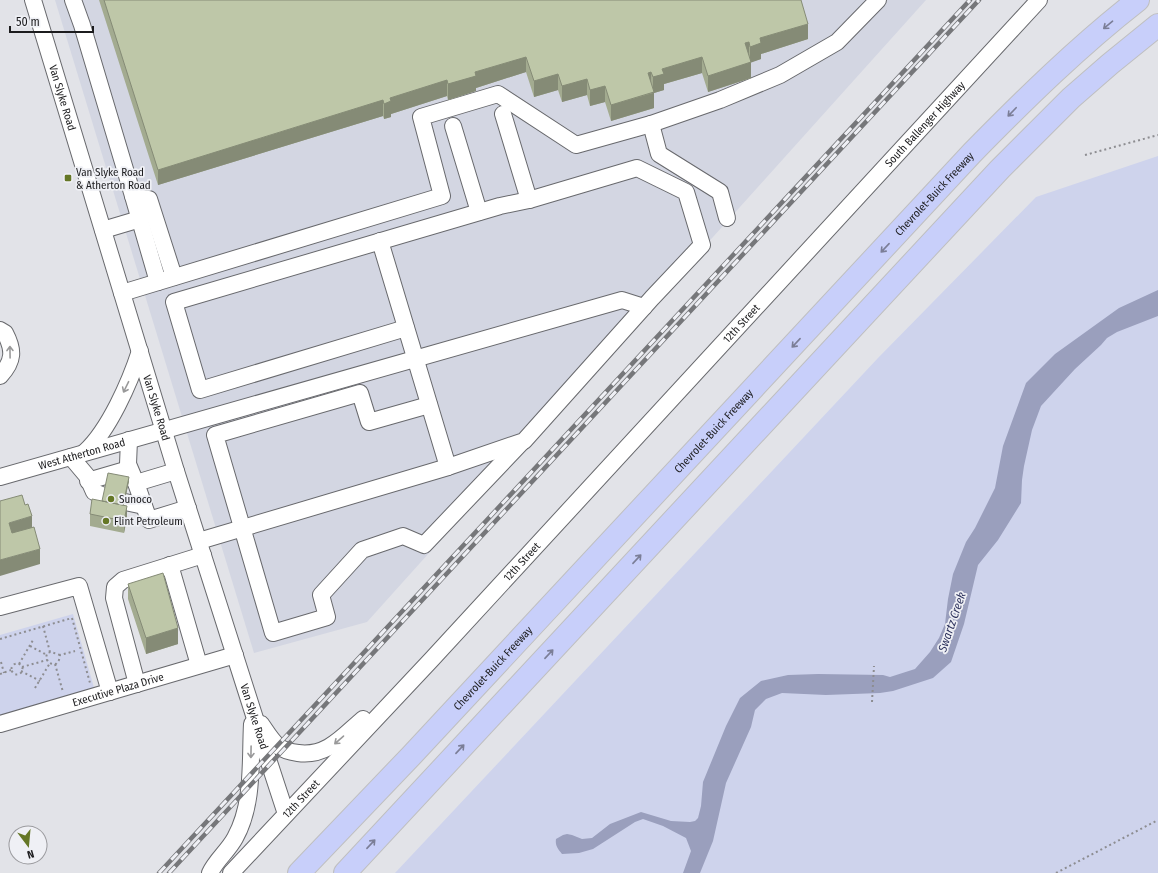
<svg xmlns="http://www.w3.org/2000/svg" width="1158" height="873" font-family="'Fira Sans Condensed',sans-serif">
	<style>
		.built { fill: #d3d6e2 }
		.green { fill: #ced3ec }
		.water { fill: #9a9fbd }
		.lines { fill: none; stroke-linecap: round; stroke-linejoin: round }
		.minor-casing { stroke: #68696d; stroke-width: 18 }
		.highway-casing { stroke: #bfbfc0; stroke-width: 24 }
		.path { stroke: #8d8d91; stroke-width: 2; stroke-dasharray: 2 3; stroke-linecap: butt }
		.minor { stroke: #fff; stroke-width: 16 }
		.highway { stroke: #c8cffa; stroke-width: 22 }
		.rail-casing { stroke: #76777a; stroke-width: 4.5 }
		.rail { stroke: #eff0f5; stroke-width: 3; stroke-dasharray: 9; stroke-linecap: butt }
		.wall { fill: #a3ab90 }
		.shaded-wall { fill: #858b76 }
		.building { fill: #bec7a8; stroke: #858b76 }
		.oneway { stroke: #7b7e97 }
		.oneway2 { stroke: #99999a }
		.poi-dot { fill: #657726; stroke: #eff0f5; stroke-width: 1.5 }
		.labels { text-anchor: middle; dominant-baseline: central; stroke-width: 3.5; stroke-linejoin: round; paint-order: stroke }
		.street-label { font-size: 11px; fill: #1c1c1e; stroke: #eff0f5 }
		.poi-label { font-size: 11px; fill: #1c1c1e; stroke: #eff0f5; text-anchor: start }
		.water-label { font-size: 12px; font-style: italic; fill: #2d325c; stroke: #eff0f5 }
	</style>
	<rect width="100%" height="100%" fill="#e2e3e8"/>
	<path class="built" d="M55 0H926L367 622 254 653Z"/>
	<path class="green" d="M1158 156V873H395L878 358 1036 197Z
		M73 614 95 691 0 718V635Z"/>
	<path class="water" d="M1158 290V316L1117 332 1107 338 1101 345 1075 369 1041 406 1032 430 1024 466 1022 480 1021 503 998 540 978 565 964 624 951 662 933 678 893 691 880 693 826 695 782 693 766 699 755 710 751 727 726 783 713 841 700 873H683L691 851 686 838 663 826 643 819 635 822 593 849 579 853 562 854C558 849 555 846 556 839L563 835 567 834 572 835 582 839 592 838 610 824 641 812 671 821 690 822 695 821 698 818 701 806 703 782 726 726 740 698 761 681 788 675 818 674 883 675 890 677 915 669 930 652 939 638 945 624 948 599 953 574 966 542 975 528 995 488 1003 446 1026 383 1055 354 1119 308Z"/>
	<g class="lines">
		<defs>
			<g id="minor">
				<path id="s1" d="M33 0 176 471 267 756 286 814"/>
				<path d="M73 0 82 25 133 196 149 199 174 277"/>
				<path d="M651 124 659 154 720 192 727 218"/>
				<path d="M453 126 479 212"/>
				<path d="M133 196 158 282"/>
				<path d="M103 230 140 219"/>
				<path d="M380 241 448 467"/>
				<path d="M122 293 442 196 421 117 498 94 576 145 651 124 720 100 780 75 837 42 878 0"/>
				<path d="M406 328 200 390 174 302 500 206 529 200"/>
				<path d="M0 330 5 333C14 350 14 361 0 376"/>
				<path d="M429 405 369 422 360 393 215 435 273 633 327 617 321 595 362 550 403 536 424 545 521 443"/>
				<path d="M129 440 128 464 136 483"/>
				<path d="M85 452C109 430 130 382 140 351"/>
				<path d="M71 457 87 476 94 492 104 496"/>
				<path d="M176 471 136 483 149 520 188 508"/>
				<path id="s2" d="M0 477 622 300 644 307"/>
				<path d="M88 481 129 469"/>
				<path d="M125 502 144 506"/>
				<path d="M199 541 448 467 524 441 652 298 702 245 686 192 637 168 529 200 503 114"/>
				<path d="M170 565 199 665"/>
				<path d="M0 607 79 586 110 692"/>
				<path d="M137 684 114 598 115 587 123 580 203 555"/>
				<path id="s3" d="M0 724 235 655"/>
				<path d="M261 724C266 731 271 740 278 746 283 750 291 752 298 753 327 757 343 736 363 719"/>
				<path d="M210 873C216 860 228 851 235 838 254 804 250 762 252 724"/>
				<path id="s4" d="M231 873 432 659 1039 0"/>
			</g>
			<g id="highway">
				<path id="s5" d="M299 873 411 756 972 153C1025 99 1079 46 1138 0"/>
				<path d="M345 873 1000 169 1071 98 1110 64 1158 25"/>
			</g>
		</defs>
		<use href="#minor" class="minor-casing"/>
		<use href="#highway" class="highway-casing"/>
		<path class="path" d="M1085 155 1158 135
			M43 626 50 652
			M0 639 72 618 90 683
			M30 646 47 655
			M60 655 51 652 47 653C45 660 49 665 56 664L59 660 60 655 75 651
			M1 662 4 673
			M11.5 669a5.5 5.5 0 1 1 11 0a5.5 5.5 0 1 1-11 0Z
			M19 664 33 640
			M55 664 63 692
			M22 667 47 660
			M21 671 40 681
			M0 674 11 670
			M35 688 50 663
			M872 702 874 666
			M1056 873 1158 820"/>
		<use href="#minor" class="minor"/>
		<use href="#highway" class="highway"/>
		<defs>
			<path id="rail" d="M159 873 970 0
				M169 873 979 0"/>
		</defs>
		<use href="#rail" class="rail-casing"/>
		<use href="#rail" class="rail"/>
	</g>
	<path class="wall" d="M99 0H801L808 39 761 54V59L751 62V78L708 92 702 73 664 84V90L654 93V108L611 121 605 102 590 106 587 95 562 102 558 90 534 97 526 72 476 88V91L448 100 447 96 391 114V117L384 119 383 116 158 185Z
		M129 481 124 505 127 518 124 533 90 526V514L102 501Z
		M128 584 178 644 146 654 128 599Z"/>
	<path class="shaded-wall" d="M808 24V39L761 54V59L750 63V47L760 38Z
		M749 42V58L745 43Z
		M526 57V72L476 88V91L448 100V84L475 72Z
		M702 57V73L664 84V90L654 93V108L611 121V105L653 93V77L662 69Z
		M751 62V78L708 92V76Z
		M651 72V88L648 73Z
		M558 74V90L534 97V81Z
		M587 79V95L562 102V86Z
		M447 80V96L391 114V117L384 119V104L390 98Z
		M605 86V102L590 106V90Z
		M383 100V116L158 185V170Z
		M129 477V481L121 517V513Z
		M127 506V518L124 533V521Z
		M32 516V532L9 539V523Z
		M40 549V564L0 576V560Z
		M178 628V644L146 654V638Z"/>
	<path class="building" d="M104 0H801L808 24 760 38 761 43 750 47 749 42 745 43 751 62 708 76 702 57 662 69 664 74 653 77 651 72 648 73 654 92 611 105 605 86 590 90 587 79 562 86 558 74 534 81 526 57 475 72 476 76 448 84 447 80 390 98 391 101 384 104 383 100 158 170Z
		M108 473 129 477 123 505 102 501Z
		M22 495 25 505 28 504 32 516 9 523 12 533 34 527 40 549 0 560V501Z
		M92 499 127 506 124 521 90 514Z
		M163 573 178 628 146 638 128 584Z"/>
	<defs><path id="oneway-shaft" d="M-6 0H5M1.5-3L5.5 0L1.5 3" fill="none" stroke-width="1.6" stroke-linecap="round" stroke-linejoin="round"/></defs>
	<g class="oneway">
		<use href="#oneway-shaft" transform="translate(1108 25) rotate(140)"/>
		<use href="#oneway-shaft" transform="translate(1012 112) rotate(134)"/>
		<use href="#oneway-shaft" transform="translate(885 248) rotate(133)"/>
		<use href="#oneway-shaft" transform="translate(796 343) rotate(133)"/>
		<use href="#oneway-shaft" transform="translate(637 559) rotate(-47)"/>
		<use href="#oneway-shaft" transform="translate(549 654) rotate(-47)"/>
		<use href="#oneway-shaft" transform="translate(460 749) rotate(-47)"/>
		<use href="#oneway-shaft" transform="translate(371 844) rotate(-47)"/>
	</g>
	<g class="oneway2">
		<use href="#oneway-shaft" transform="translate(10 352) rotate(-91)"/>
		<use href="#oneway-shaft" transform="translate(126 387) rotate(116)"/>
		<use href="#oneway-shaft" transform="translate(339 740) rotate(139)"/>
		<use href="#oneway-shaft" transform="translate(251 752) rotate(91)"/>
	</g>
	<g class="poi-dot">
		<rect x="64" y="174" width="8" height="8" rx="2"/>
		<circle cx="111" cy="499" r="4"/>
		<circle cx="106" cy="521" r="4"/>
	</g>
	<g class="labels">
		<g class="street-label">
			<text stroke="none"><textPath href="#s1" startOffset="102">Van Slyke Road</textPath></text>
			<text stroke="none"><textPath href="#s4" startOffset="1021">South Ballenger Highway</textPath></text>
			<text stroke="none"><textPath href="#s5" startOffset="930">Chevrolet-Buick Freeway</textPath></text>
			<text stroke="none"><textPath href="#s4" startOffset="750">12th Street</textPath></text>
			<text stroke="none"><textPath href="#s1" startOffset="426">Van Slyke Road</textPath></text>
			<text stroke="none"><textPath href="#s5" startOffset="606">Chevrolet-Buick Freeway</textPath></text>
			<text stroke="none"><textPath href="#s2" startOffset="85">West Atherton Road</textPath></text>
			<text stroke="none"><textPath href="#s4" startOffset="426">12th Street</textPath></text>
			<text stroke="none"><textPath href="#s5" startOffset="282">Chevrolet-Buick Freeway</textPath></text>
			<text stroke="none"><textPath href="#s3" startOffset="123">Executive Plaza Drive</textPath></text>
			<text stroke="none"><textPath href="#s1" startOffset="750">Van Slyke Road</textPath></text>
			<text stroke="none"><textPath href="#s4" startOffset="102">12th Street</textPath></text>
		</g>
		<g class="poi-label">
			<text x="76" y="172">Van Slyke Road<tspan x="76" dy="13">&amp; Atherton Road</tspan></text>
			<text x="119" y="499">Sunoco</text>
			<text x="114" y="521">Flint Petroleum</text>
		</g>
		<g class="water-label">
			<text transform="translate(952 622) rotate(-71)">Swartz Creek</text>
		</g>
	</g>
	<g transform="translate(28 845) rotate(164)"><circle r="19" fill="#eff0f5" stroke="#9b9b9f"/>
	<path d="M0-3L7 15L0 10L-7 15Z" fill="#657726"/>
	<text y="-6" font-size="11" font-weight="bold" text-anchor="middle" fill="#1c1c1e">N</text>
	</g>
	<path d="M10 26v6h83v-6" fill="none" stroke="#1c1c1e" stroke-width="2"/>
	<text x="16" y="26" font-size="12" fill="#1c1c1e" stroke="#eff0f5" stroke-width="3" paint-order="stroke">50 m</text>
</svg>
